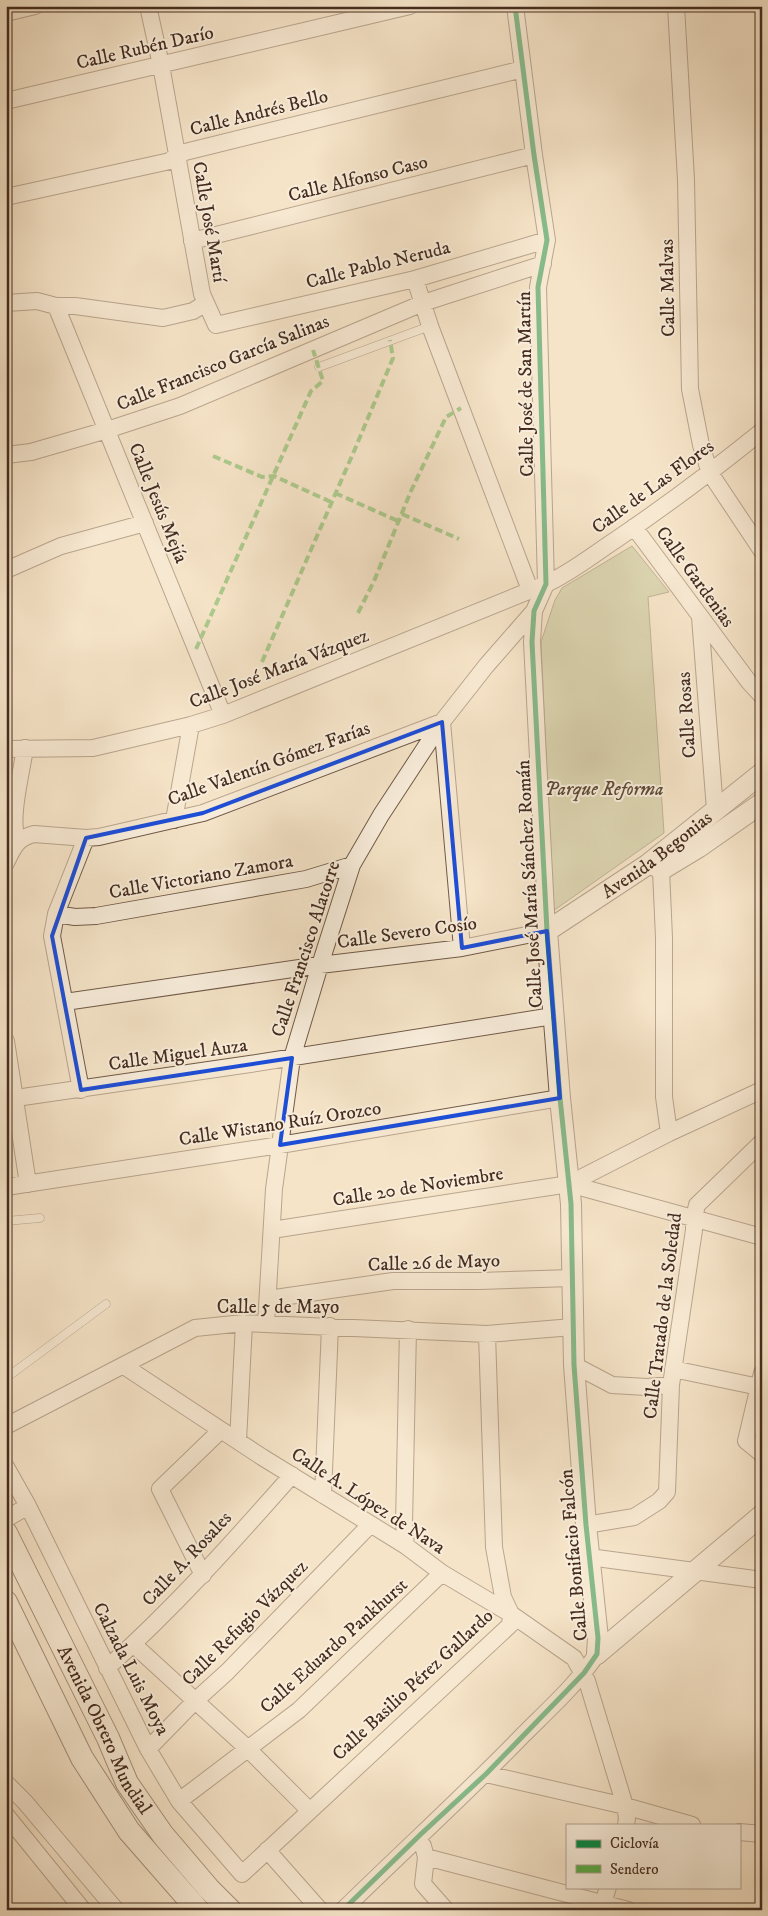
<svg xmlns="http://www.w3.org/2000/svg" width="768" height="1916" font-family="'IM FELL DW Pica',serif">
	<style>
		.green { fill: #bcc495; stroke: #80785a }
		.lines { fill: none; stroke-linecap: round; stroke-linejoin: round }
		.service-casing { stroke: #715a49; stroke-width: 9 }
		.minor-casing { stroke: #715a49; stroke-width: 18 }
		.tertiary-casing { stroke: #715a49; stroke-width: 22 }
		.secondary-casing { stroke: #452c1f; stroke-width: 24 }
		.service { stroke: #f8eddb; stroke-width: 8 }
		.minor { stroke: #f8eddb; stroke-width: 16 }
		.tertiary { stroke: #f8eddb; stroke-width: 20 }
		.secondary { stroke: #f8eddb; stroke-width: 22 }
		.quiet { stroke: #56ab43; stroke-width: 4; stroke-dasharray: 8 4; stroke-linecap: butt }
		.cycleway-casing { stroke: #f8eddb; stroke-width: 8 }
		.cycleway { stroke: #00873e; stroke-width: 5 }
		.marked { fill: none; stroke: #1d4ed8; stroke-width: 4; stroke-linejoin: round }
		.labels { text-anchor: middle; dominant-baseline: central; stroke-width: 4; stroke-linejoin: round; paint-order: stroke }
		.street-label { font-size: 19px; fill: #452c1f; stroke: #f8eddb }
		.park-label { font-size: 19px; font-style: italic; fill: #5d4a37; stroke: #f8eddb }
	</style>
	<rect width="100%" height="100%" fill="#f5e4c8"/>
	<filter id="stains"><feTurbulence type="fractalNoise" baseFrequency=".004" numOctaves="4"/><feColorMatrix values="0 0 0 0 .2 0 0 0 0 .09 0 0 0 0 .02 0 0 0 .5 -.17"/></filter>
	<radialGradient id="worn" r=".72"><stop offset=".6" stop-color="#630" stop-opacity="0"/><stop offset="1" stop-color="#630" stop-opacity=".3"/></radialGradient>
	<path class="green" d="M632 546 669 592 648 597 664 833 553 911 541 642 555 600 562 588Z"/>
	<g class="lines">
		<defs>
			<path id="service" d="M319 367 430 326
				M6 1221 40 1218
				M6 1378 106 1304"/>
			<path id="minor" d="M148 6 161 65 202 294 216 325 415 279 547 240
				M676 6 686 180 690 389 701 445 710 473 762 551
				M6 13 35 6
				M6 101 410 6
				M6 197 170 161 177 154 523 69
				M192 241 534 155
				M415 279 430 326 530 590
				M6 303 37 301 56 306H75L163 318 193 311 206 303
				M56 306 223 715
				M6 455 31 452 107 430 180 406 423 303 543 264
				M634 527 749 682 762 696
				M6 570 61 546 145 523
				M700 617 715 810
				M6 749 93 748 191 725 223 715 546 584C572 572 594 554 617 539 667 505 715 469 762 431
				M174 820 191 725
				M18 841C8 822 22 771 25 748
				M6 863C13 848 17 838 34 834L86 838 99 837 203 813 442 722 462 948
				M56 914 75 917 96 916 306 879 352 865
				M65 1002 320 965 462 948 547 931 532 642 534 611 546 584 538 287 547 240 534 155 515 6
				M6 1041 28 1184
				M81 1090 52 936 56 914 86 838
				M16 1098 250 1064 553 1016
				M669 1133 762 1090
				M569 1184 762 1237
				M6 1187 280 1145 560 1098
				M272 1230 569 1184 669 1133 664 1097V938L661 870 649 866
				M268 1299 393 1281H480L572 1278
				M266 1324 274 1189 292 1058 320 965 352 865 381 815 442 722 486 666 534 611
				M574 1365 612 1385 647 1387 671 1385
				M124 1366 262 1457 406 1546 442 1573 511 1614 574 1658 587 1681 625 1806 627 1818 626 1825
				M673 1369 759 1387
				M762 1373 746 1441 762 1454
				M6 1426 195 1328 244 1323 487 1334 573 1327
				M238 1441 244 1323
				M6 1467 28 1506 148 1749 179 1801 242 1874 510 1625 511 1614 503 1597 494 1547 487 1334
				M323 1495 330 1326
				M6 1519 28 1506
				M586 1525 634 1517 659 1501 667 1492 671 1385 694 1230V1218L697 1205 762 1142
				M406 1546 404 1524 408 1329
				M589 1557 762 1580
				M203 1575 160 1489 221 1430
				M133 1644 247 1748 309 1810
				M107 1668C174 1608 233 1542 292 1475
				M148 1749 195 1701 227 1672 370 1525
				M486 1774 625 1806 692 1825
				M6 1783 25 1802 116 1910
				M179 1801 299 1710 442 1573
				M6 1815 83 1910
				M739 1832 762 1834
				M423 1846 426 1857 423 1884 446 1910
				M267 1850 320 1910
				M426 1857 628 1910
				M603 1904 608 1887
				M343 1910C403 1851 465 1795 523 1735 549 1709 577 1684 597 1654"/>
			<g id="tertiary">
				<path d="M661 870 699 847 762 803"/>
				<path id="s1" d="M597 1654 598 1638 586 1525 574 1365 571 1204 560 1098 547 931 647 865 762 773"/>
				<path d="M597 1654 762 1515"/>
			</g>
			<g id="secondary">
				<path id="s2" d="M6 1533 108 1738 127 1783 163 1835 209 1889 230 1910"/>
				<path d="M6 1602 82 1758 129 1831 198 1910"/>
			</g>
		</defs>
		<use href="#service" class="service-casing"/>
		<use href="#minor" class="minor-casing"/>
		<use href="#tertiary" class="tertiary-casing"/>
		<use href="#secondary" class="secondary-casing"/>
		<use href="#service" class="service"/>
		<use href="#minor" class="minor"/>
		<use href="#tertiary" class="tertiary"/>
		<use href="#secondary" class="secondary"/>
		<path class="quiet" d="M213 456 262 477 274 476 331 502
			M335 493 398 521
			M402 514 459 539
			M358 613 374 581 411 491 446 417 461 408
			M196 649 311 391 323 381 313 350
			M262 662 355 449 393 358 390 340"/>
		<defs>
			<path id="cycleway" d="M343 1910 421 1834 486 1774 584 1673 597 1654 598 1638 586 1525 574 1365 571 1204 560 1098 547 931 532 642 534 611 546 584 538 287 547 240 534 155 515 6"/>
		</defs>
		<use href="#cycleway" class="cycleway-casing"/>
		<use href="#cycleway" class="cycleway"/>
	</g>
	<path d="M0 0H768V1916H0ZM442 722 462 948 547 931 560 1098 280 1145 292 1058 81 1090 52 936 86 838 203 813Z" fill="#f5e4c8" fill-opacity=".55" fill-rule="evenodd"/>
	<path class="marked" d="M442 722 462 948 547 931 560 1098 280 1145 292 1058 81 1090 52 936 86 838 203 813Z"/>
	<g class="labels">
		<g class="street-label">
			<text transform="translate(145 48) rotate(-13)">Calle Rubén Darío</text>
			<text transform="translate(259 113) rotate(-14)">Calle Andrés Bello</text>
			<text transform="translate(358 179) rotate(-14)">Calle Alfonso Caso</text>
			<text transform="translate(209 222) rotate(80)">Calle José Martí</text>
			<text transform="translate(378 265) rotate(-14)">Calle Pablo Neruda</text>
			<text transform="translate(668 288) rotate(-91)">Calle Malvas</text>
			<text transform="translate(223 363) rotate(-22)">Calle Francisco García Salinas</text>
			<text transform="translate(526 384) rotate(-91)">Calle José de San Martín</text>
			<text transform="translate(653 487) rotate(-36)">Calle de Las Flores</text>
			<text transform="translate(158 503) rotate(68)">Calle Jesús Mejía</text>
			<text transform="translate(695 577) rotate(54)">Calle Gardenias</text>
			<text transform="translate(279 669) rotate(-21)">Calle José María Vázquez</text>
			<text transform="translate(687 715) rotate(-94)">Calle Rosas</text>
			<text transform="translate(269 764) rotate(-20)">Calle Valentín Gómez Farías</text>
			<text stroke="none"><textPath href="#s1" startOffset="859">Avenida Begonias</textPath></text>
			<text transform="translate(201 877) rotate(-10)">Calle Victoriano Zamora</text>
			<text transform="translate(530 884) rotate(-93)">Calle José María Sánchez Román</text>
			<text transform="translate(407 933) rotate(-8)">Calle Severo Cosío</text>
			<text transform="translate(306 949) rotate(-72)">Calle Francisco Alatorre</text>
			<text transform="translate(178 1055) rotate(-8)">Calle Miguel Auza</text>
			<text transform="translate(280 1124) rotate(-9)">Calle Wistano Ruíz Orozco</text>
			<text transform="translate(418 1187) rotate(-9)">Calle 20 de Noviembre</text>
			<text transform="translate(434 1263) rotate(-2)">Calle 26 de Mayo</text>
			<text x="278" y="1307">Calle 5 de Mayo</text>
			<text transform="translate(663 1316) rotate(-83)">Calle Tratado de la Soledad</text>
			<text transform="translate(368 1501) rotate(33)">Calle A. López de Nava</text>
			<text transform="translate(574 1555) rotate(-95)">Calle Bonifacio Falcón</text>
			<text transform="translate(187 1559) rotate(-47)">Calle A. Rosales</text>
			<text transform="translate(245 1623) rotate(-45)">Calle Refugio Vázquez</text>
			<text transform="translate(334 1646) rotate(-42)">Calle Eduardo Pankhurst</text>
			<text transform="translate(131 1669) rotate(63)">Calzada Luis Moya</text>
			<text transform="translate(413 1685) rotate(-43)">Calle Basilio Pérez Gallardo</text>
			<text stroke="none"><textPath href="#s2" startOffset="220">Avenida Obrero Mundial</textPath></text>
		</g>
		<g class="park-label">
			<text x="604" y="789">Parque Reforma</text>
		</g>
	</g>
	<rect width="768" height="1916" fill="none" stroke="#f5e4c8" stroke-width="25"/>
	<rect x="8" y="8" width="753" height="1901" fill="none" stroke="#452c1f" stroke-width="2.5"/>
	<rect x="12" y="12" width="743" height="1891" fill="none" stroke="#452c1f"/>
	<rect x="566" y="1824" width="175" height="65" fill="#f8eddb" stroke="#b0a090"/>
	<rect x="576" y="1840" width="25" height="8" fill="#00873e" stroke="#b0a090"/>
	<text x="610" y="1848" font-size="15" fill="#452c1f">Ciclovía</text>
	<rect x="576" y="1865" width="25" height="8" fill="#56ab43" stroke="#b0a090"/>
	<text x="610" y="1874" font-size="15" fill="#452c1f">Sendero</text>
	<rect width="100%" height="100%" filter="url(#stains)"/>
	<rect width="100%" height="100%" fill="url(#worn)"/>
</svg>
